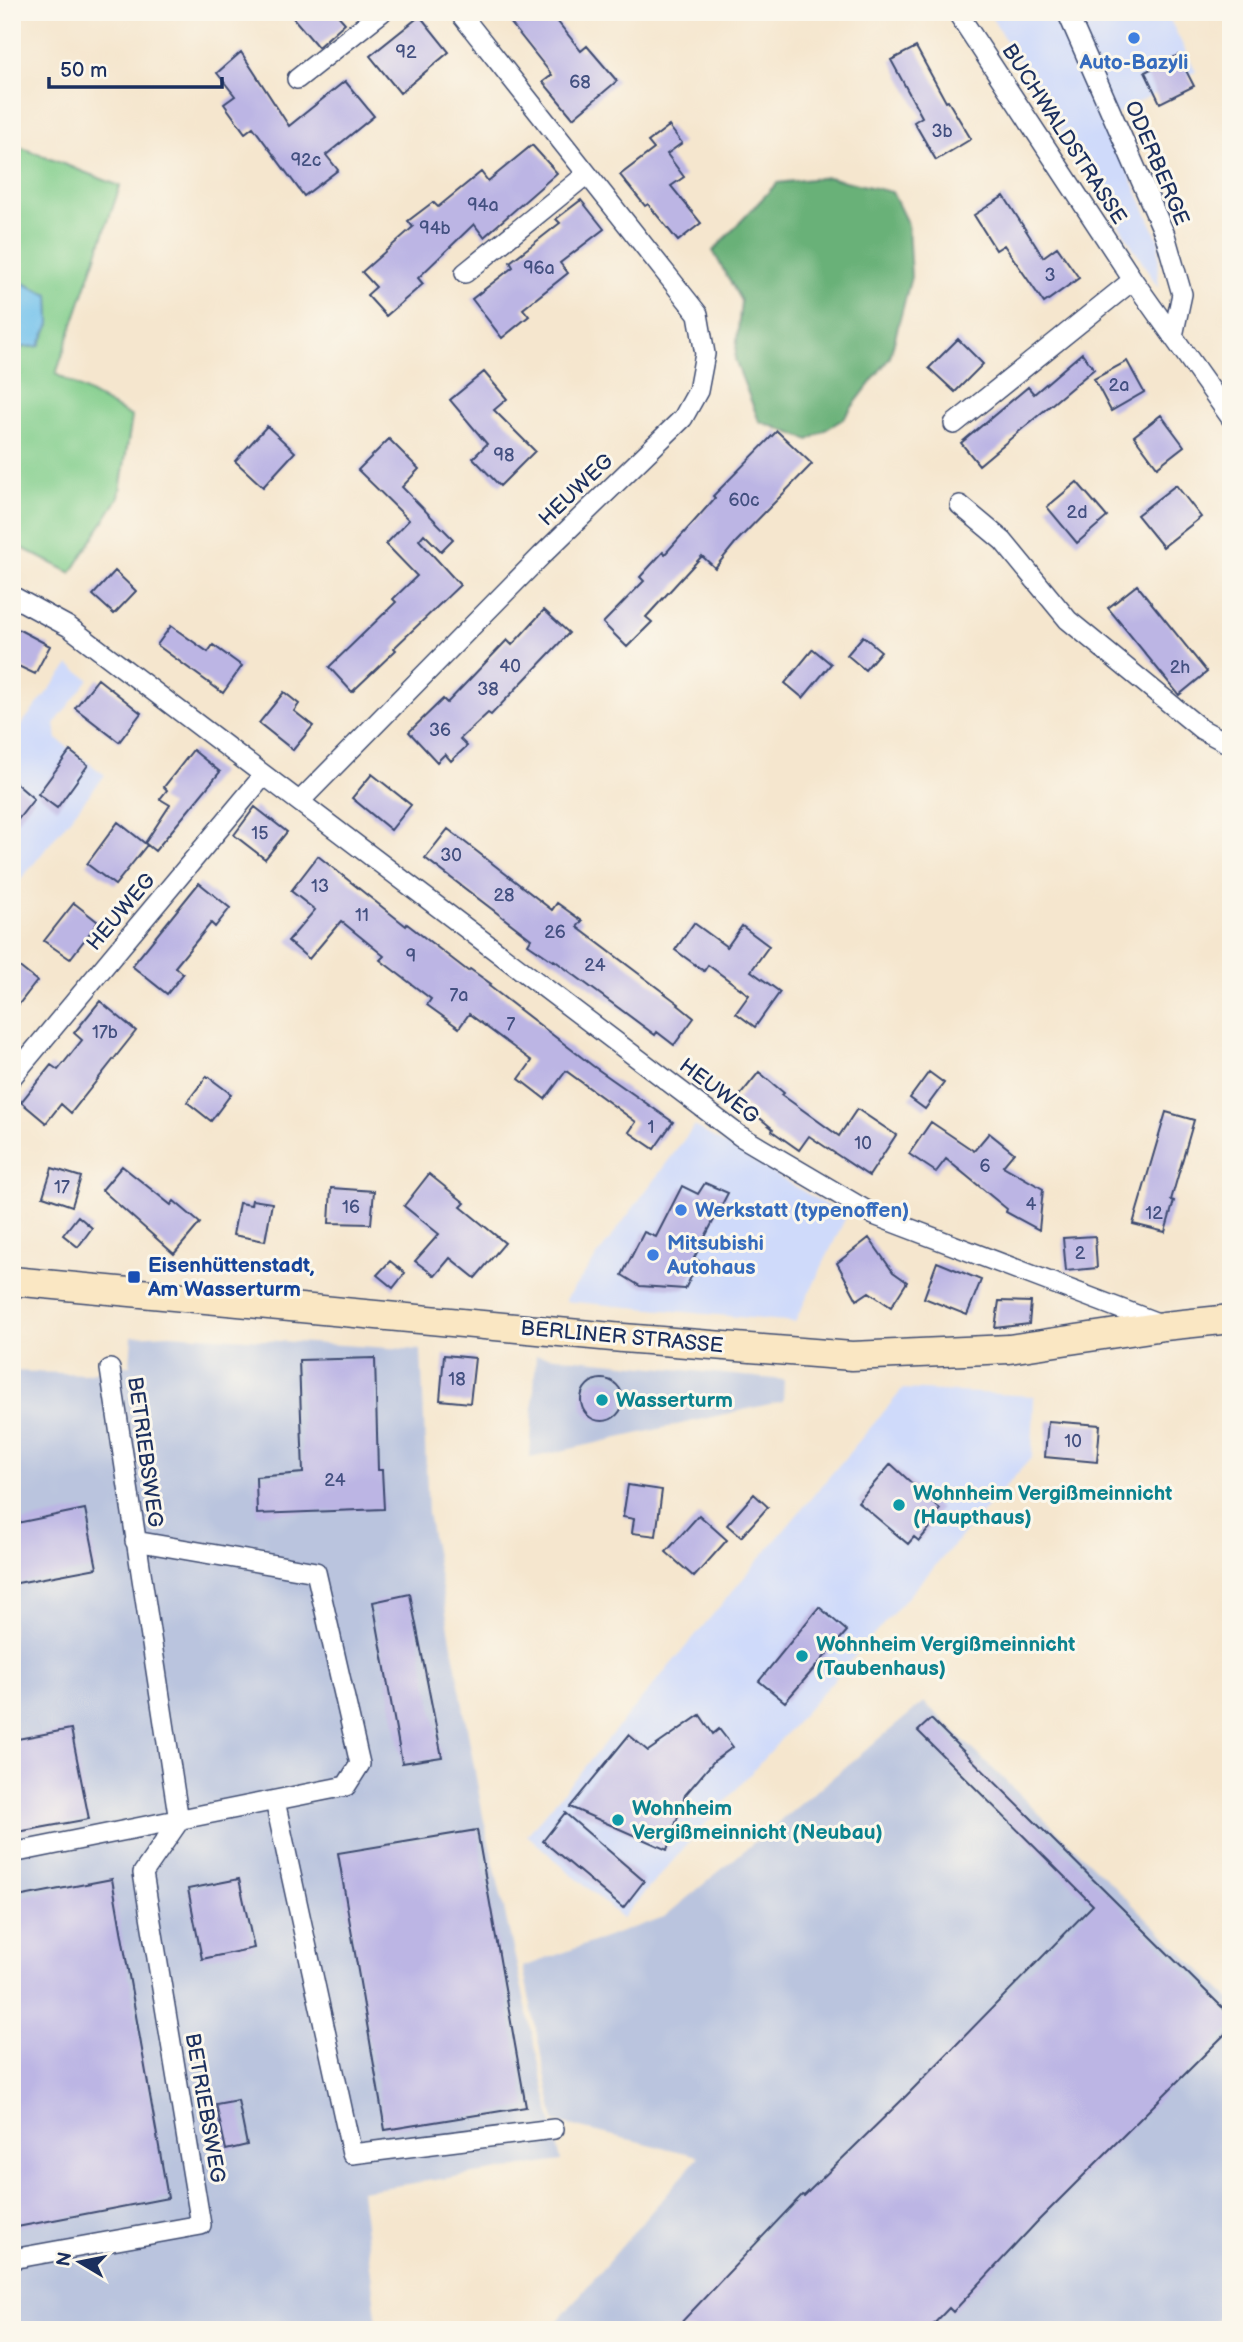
<svg xmlns="http://www.w3.org/2000/svg" width="1243" height="2342" font-family="'Balsamiq Sans',sans-serif">
	<style>
		.built { fill: #cfdafa }
		.industrial { fill: #bac4de }
		.green { fill: #82ce8c; stroke: #4e7e75; stroke-width: 2 }
		.forest { fill: #69b178; stroke: #42706b; stroke-width: 2 }
		.water { fill: #71c1ec; stroke: #4678a5; stroke-width: 2 }
		.building { fill: #bcb5e4 }
		.lines { fill: none; stroke-linecap: round; stroke-linejoin: round }
		.minor-casing { stroke: #3c4a6f; stroke-width: 22 }
		.secondary-casing { stroke: #3c4a6f; stroke-width: 31 }
		.minor { stroke: #fff; stroke-width: 19 }
		.secondary { stroke: #fae7c3; stroke-width: 28 }
		.shop-dot { fill: #3f7fe0; stroke: #fbf7ec; stroke-width: 2.5 }
		.transit-dot { fill: #1a4fb4; stroke: #fbf7ec; stroke-width: 2.5 }
		.culture-dot { fill: #0f9aa8; stroke: #fbf7ec; stroke-width: 2.5 }
		.labels { text-anchor: middle; dominant-baseline: central; stroke-width: 6; stroke-linejoin: round; paint-order: stroke }
		.number-label { font-size: 18px; fill: #435080 }
		.shop-label { font-size: 21px; font-weight: bold; fill: #366cbe; stroke: #fbf7ec; text-anchor: start }
		.street-label { font-size: 21px; fill: #1b2f5e; stroke: #fbf7ec }
		.transit-label { font-size: 21px; font-weight: bold; fill: #164399; stroke: #fbf7ec; text-anchor: start }
		.culture-label { font-size: 21px; font-weight: bold; fill: #0d838f; stroke: #fbf7ec; text-anchor: start }
	</style>
	<rect width="100%" height="100%" fill="#fbf7ec"/>
	<filter id="ink" filterUnits="userSpaceOnUse"><feTurbulence type="fractalNoise" baseFrequency=".0143" numOctaves="2"/><feDisplacementMap in="SourceGraphic" scale="14" xChannelSelector="R" yChannelSelector="G"/><feConvolveMatrix kernelMatrix="1 2 1 2 8 2 1 2 1" color-interpolation-filters="sRGB"/></filter>
	<filter id="wash" filterUnits="userSpaceOnUse"><feTurbulence type="fractalNoise" baseFrequency=".00686" numOctaves="4" result="noise"/><feDisplacementMap in="SourceGraphic" scale="28" xChannelSelector="R" yChannelSelector="G"/><feGaussianBlur stdDeviation="1.57" result="paint"/><feColorMatrix in="noise" values="0 0 0 0 0 0 0 0 0 0 0 0 0 0 0 0 0 1.4 0 .05"/><feComposite in="paint" operator="in"/></filter>
	<g filter="url(#wash)">
		<rect width="100%" height="100%" fill="#f5e6ce"/>
		<path class="built" d="M988 12H1166L1196 71 1105 120 1159 241 1158 288Z
			M69 665 89 679 55 723 57 739 105 775 12 891V736Z
			M694 1126 846 1217 795 1322 564 1301Z
			M903 1389 1034 1396 1032 1457 622 1918 527 1835Z"/>
		<path class="industrial" d="M169 1334 421 1350 428 1513 483 1816 561 2161 361 2191 377 2324 479 2330H12V1371L84 1374 130 1365 132 1336Z
			M536 1355 784 1380 783 1401 530 1458Z
			M924 1702 1231 2000V2305L1206 2330H550L699 2156 555 2122 523 1967 664 1917Z"/>
		<path class="green" d="M12 144 120 186 56 374 132 417 119 497 71 573 12 543V348L39 346 50 324 49 295 12 278Z"/>
		<path class="forest" d="M828 177 892 192 908 225 911 277 890 357 843 419 809 440 759 421 735 360 741 301 713 251 777 183Z"/>
		<path class="water" d="M12 278 49 295 50 324 39 346 12 348Z"/>
		<g id="blocks">
			<path class="building" d="M288 12H335L345 23 318 47Z
				M502 12H550L581 51 587 46 617 81 573 118 543 82 552 75Z
				M420 16 449 52 400 93 370 56Z
				M916 47 946 102 948 101 971 139 936 160 914 122 922 117 891 60Z
				M241 52 289 126 345 81 374 116 326 155 338 170 304 196 253 127 245 133 224 104 235 96 217 73Z
				M1178 55 1194 86 1160 103 1145 72Z
				M669 126 682 143 667 154 684 177 671 186 701 223 678 241 648 204 645 206 620 175 654 149 648 142Z
				M532 145 557 173 484 237 474 224 418 278 423 284 386 316 367 295 376 287 362 272 413 227 408 221 433 202 438 207 481 172 488 181Z
				M1004 196 1043 257 1057 247 1079 278 1044 303 1004 245 996 250 974 215Z
				M581 200 604 229 560 263 568 273 523 309 529 316 502 338 472 299 513 267 510 262 560 223 556 219Z
				M958 339 983 364 955 392 929 368Z
				M1082 353 1094 369 979 465 961 443 1028 387 1034 394Z
				M1127 361 1144 392 1111 411 1094 379Z
				M484 372 507 399 494 410 535 451 500 486 473 458 487 444 450 400Z
				M1161 415 1184 446 1157 467 1134 436Z
				M267 426 295 452 263 487 235 461Z
				M777 431 812 464 736 542 715 568 702 556 646 617 652 622 627 647 603 623 644 581 640 577 663 552 665 554 715 498 713 496Z
				M389 439 419 469 402 487 453 539 441 551 424 534 419 540 460 585 394 648 396 650 352 692 329 667 396 602 393 599 417 576 386 544 409 520 358 470Z
				M1077 482 1107 517 1077 543 1047 507Z
				M1176 485 1201 517 1163 547 1137 515Z
				M115 571 136 591 114 614 93 595Z
				M1137 585 1207 672 1179 695 1108 608Z
				M544 610 569 633 491 715 488 713 460 739 467 746 451 761 445 754 437 762 409 732 443 699 447 703 507 640 512 645Z
				M12 626 50 646 35 674 12 663Z
				M171 626 208 652 213 645 242 666 223 693 157 645Z
				M863 636 881 651 865 670 847 655Z
				M813 649 831 664 803 698 785 683Z
				M98 679 141 713 119 742 75 708Z
				M284 692 299 704 294 711 313 726 293 750 259 723Z
				M193 750 220 772 155 851 145 843 170 805 160 799 167 790 164 787Z
				M70 751 88 765 57 808 38 794Z
				M372 774 411 805 391 830 352 798Z
				M12 780 34 799 12 827Z
				M255 807 287 832 265 859 234 835Z
				M118 822 147 845 115 885 87 864Z
				M448 829 552 910 557 903 582 921 577 927 679 1004 678 1005 694 1018 674 1045 657 1032 655 1035 554 960 553 961 528 944 531 939 425 858Z
				M318 856 406 926 407 924 468 971 470 969 491 984 489 986 593 1066 673 1122 654 1149 629 1132 636 1122 566 1071 545 1099 519 1079 532 1061 469 1014 459 1028 427 1005 431 999 380 960 384 956 341 921 309 959 288 941 315 910 291 891Z
				M199 883 230 908 215 927 211 923 175 967 183 974 167 994 132 966Z
				M74 903 98 922 70 959 44 941Z
				M694 923 727 947 742 926 769 946 751 971 780 992 755 1027 736 1013 749 995 708 965 704 971 675 950Z
				M12 961 37 981 12 1013Z
				M100 1001 136 1031 71 1113 61 1104 46 1123 21 1102 51 1065 58 1070 82 1040 74 1033Z
				M759 1072 784 1093 782 1095 839 1136 857 1109 896 1135 869 1176 809 1136 799 1150 772 1131 773 1129 737 1099Z
				M929 1072 944 1083 925 1109 910 1098Z
				M207 1076 231 1094 211 1121 187 1102Z
				M1166 1112 1194 1120 1171 1200 1174 1201 1165 1232 1133 1224Z
				M931 1122 974 1151 989 1133 1014 1153 1003 1166 1043 1189 1039 1230 1006 1212 1007 1209 946 1159 936 1172 909 1154Z
				M122 1166 171 1205 174 1201 200 1223 174 1254 102 1190Z
				M52 1168 81 1177 72 1206 43 1196Z
				M429 1174 465 1203 461 1207 505 1243 475 1278 450 1258 435 1276 415 1261 439 1234 404 1206Z
				M705 1183 728 1193 694 1258 699 1261 685 1289 640 1286 622 1275 644 1232 656 1237 682 1186 698 1194Z
				M331 1188 374 1191 371 1224 329 1223Z
				M252 1200 272 1203 265 1241 233 1235 239 1203 251 1205Z
				M78 1216 92 1228 78 1247 63 1235Z
				M1095 1236 1097 1268 1066 1271 1063 1238Z
				M869 1238 893 1272 907 1282 891 1307 869 1292 857 1300 837 1263Z
				M390 1261 405 1273 393 1288 377 1275Z
				M937 1262 981 1280 967 1315 924 1298Z
				M999 1301 1031 1302 1029 1324 995 1328Z
				M444 1355 475 1358 470 1403 440 1400Z
				M375 1358 378 1470H382L384 1509 257 1514 256 1477 303 1473 299 1360Z
				M581 1400a21 21 0 1 1 42 0a21 21 0 1 1-42 0Z
				M1048 1421 1100 1425 1097 1462 1045 1457Z
				M891 1464 940 1509 934 1517 937 1519 919 1541 914 1537 908 1544 858 1502Z
				M628 1485 662 1490 656 1536 632 1533 634 1519 623 1517Z
				M754 1494 768 1507 741 1537 727 1525Z
				M85 1509 97 1568 12 1584V1524Z
				M699 1515 727 1540 694 1577 666 1552Z
				M410 1594 442 1757 402 1763 373 1602Z
				M819 1607 847 1631 785 1702 759 1681Z
				M700 1715 713 1734 719 1729 733 1747 714 1761 685 1795 667 1850 570 1807 629 1735 648 1751Z
				M931 1719 1231 2016V2028L1037 2222 953 2312 949 2308 928 2330H674L802 2195 804 2196 906 2096 1093 1905 918 1731Z
				M71 1729 89 1819 12 1833V1740Z
				M565 1813 644 1881 623 1908 543 1841Z
				M477 1830 526 2107 385 2130 338 1853Z
				M112 1879 168 2198 12 2228V1898Z
				M239 1879 254 1948 202 1959 188 1889Z
				M238 2100 247 2145 226 2150 216 2104Z"/>
		</g>
	</g>
	<g filter="url(#ink)">
		<use href="#blocks" fill-opacity="0" stroke="#3c4a6f" stroke-width="2"/>
		<g class="lines">
			<defs>
				<path id="minor" d="M957 12 1133 280 1231 418
					M1067 12 1165 235 1182 294 1173 336
					M297 79 382 12
					M465 273 587 174
					M954 424 1133 280
					M960 505 1003 541 1068 620 1201 729 1231 745
					M12 596 69 627 740 1136 874 1215 1163 1325
					M300 801 541 556 683 418 698 391 705 354 698 314 459 12
					M12 1077 264 775
					M275 1801 352 2154 554 2129
					M12 1853 346 1786 360 1764 316 1572 135 1541
					M12 2259 201 2225 143 1873 179 1821 110 1369"/>
				<path id="secondary" d="M12 1281 623 1338 852 1356 1009 1349 1164 1326 1231 1319"/>
			</defs>
			<use href="#minor" class="minor-casing"/>
			<use href="#secondary" class="secondary-casing"/>
			<use href="#minor" class="minor"/>
			<use href="#secondary" class="secondary"/>
		</g>
	</g>
	<g class="shop-dot">
		<circle cx="1134" cy="38" r="7"/>
		<circle cx="681" cy="1210" r="7"/>
		<circle cx="653" cy="1255" r="7"/>
	</g>
	<rect class="transit-dot" x="127" y="1270" width="14" height="14" rx="3.5"/>
	<g class="culture-dot">
		<circle cx="602" cy="1400" r="7"/>
		<circle cx="899" cy="1505" r="7"/>
		<circle cx="802" cy="1656" r="7"/>
		<circle cx="618" cy="1820" r="7"/>
	</g>
	<g class="labels">
		<g class="number-label">
			<text x="406" y="52">92</text>
			<text x="580" y="82">68</text>
			<text x="942" y="131">3b</text>
			<text x="306" y="160">92c</text>
			<text x="483" y="205">94a</text>
			<text x="435" y="228">94b</text>
			<text x="539" y="268">96a</text>
			<text x="1050" y="275">3</text>
			<text x="1119" y="385">2a</text>
			<text x="504" y="455">98</text>
			<text x="744" y="500">60c</text>
			<text x="1077" y="512">2d</text>
			<text x="510" y="666">40</text>
			<text x="1180" y="667">2h</text>
			<text x="488" y="689">38</text>
			<text x="440" y="730">36</text>
			<text x="260" y="833">15</text>
			<text x="451" y="855">30</text>
			<text x="320" y="886">13</text>
			<text x="504" y="895">28</text>
			<text x="362" y="915">11</text>
			<text x="555" y="932">26</text>
			<text x="411" y="956">9</text>
			<text x="595" y="965">24</text>
			<text x="459" y="995">7a</text>
			<text x="511" y="1024">7</text>
			<text x="105" y="1032">17b</text>
			<text x="651" y="1127">1</text>
			<text x="863" y="1143">10</text>
			<text x="985" y="1166">6</text>
			<text x="62" y="1187">17</text>
			<text x="1031" y="1204">4</text>
			<text x="351" y="1207">16</text>
			<text x="1154" y="1213">12</text>
			<text x="1080" y="1253">2</text>
			<text x="457" y="1379">18</text>
			<text x="1073" y="1441">10</text>
			<text x="335" y="1480">24</text>
		</g>
		<g class="shop-label">
			<text x="1134" y="62" text-anchor="middle">Auto-Bazyli</text>
			<text x="695" y="1210">Werkstatt (typenoffen)</text>
			<text x="667" y="1243">Mitsubishi<tspan x="667" dy="24">Autohaus</tspan></text>
		</g>
		<g class="street-label">
			<text transform="translate(1064 134) rotate(57)">BUCHWALDSTRASSE</text>
			<text transform="translate(1157 163) rotate(67)">ODERBERGE</text>
			<text transform="translate(576 490) rotate(-44)">HEUWEG</text>
			<text transform="translate(121 912) rotate(-50)">HEUWEG</text>
			<text transform="translate(719 1091) rotate(37)">HEUWEG</text>
			<text transform="translate(622 1337) rotate(5)">BERLINER STRASSE</text>
			<text transform="translate(145 1452) rotate(82)">BETRIEBSWEG</text>
			<text transform="translate(205 2108) rotate(80)">BETRIEBSWEG</text>
		</g>
		<g class="transit-label">
			<text x="148" y="1265">Eisenhüttenstadt,<tspan x="148" dy="24">Am Wasserturm</tspan></text>
		</g>
		<g class="culture-label">
			<text x="616" y="1400">Wasserturm</text>
			<text x="913" y="1493">Wohnheim Vergißmeinnicht<tspan x="913" dy="24">(Haupthaus)</tspan></text>
			<text x="816" y="1644">Wohnheim Vergißmeinnicht<tspan x="816" dy="24">(Taubenhaus)</tspan></text>
			<text x="632" y="1808">Wohnheim<tspan x="632" dy="24">Vergißmeinnicht (Neubau)</tspan></text>
		</g>
	</g>
	<rect width="1243" height="2342" fill="none" stroke="#fbf7ec" stroke-width="42"/>
	<g transform="translate(80 2262) rotate(280)" stroke="#fbf7ec" stroke-width="5" paint-order="stroke">
	<path d="M0-5L12 26L0 18L-12 26Z" fill="#1b2f5e"/>
	<text y="-10" font-size="19" font-weight="bold" text-anchor="middle" fill="#1b2f5e">N</text>
	</g>
	<path d="M49 77v10h173v-10" fill="none" stroke="#1b2f5e" stroke-width="3.5"/>
	<text x="60" y="77" font-size="21" fill="#1b2f5e" stroke="#fbf7ec" stroke-width="5" paint-order="stroke">50 m</text>
</svg>
